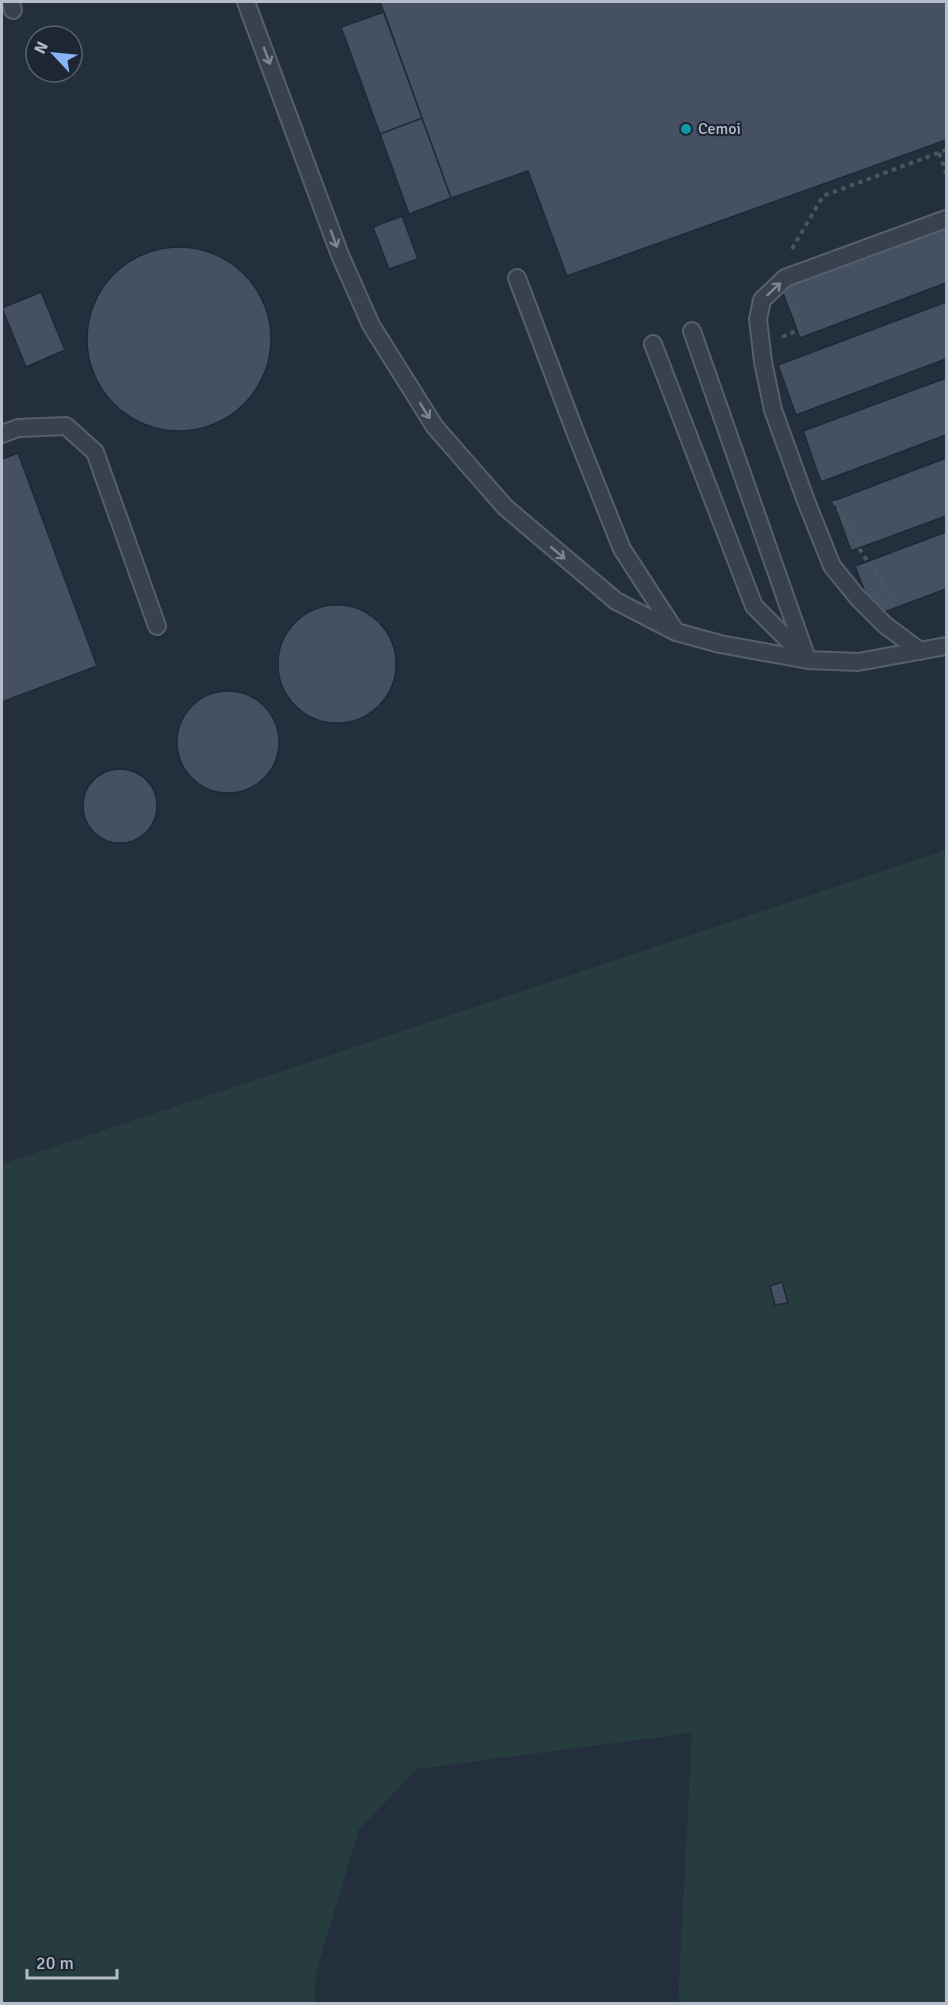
<svg xmlns="http://www.w3.org/2000/svg" width="948" height="2005" font-family="Signika,sans-serif">
	<style>
		.green { fill: #263c3f }
		.building { fill: #455162; stroke: #1f2835; stroke-width: 1.5 }
		.lines { fill: none; stroke-linecap: round; stroke-linejoin: round }
		.service-casing { stroke: #565f6c; stroke-width: 20 }
		.path { stroke: #44595c; stroke-width: 4; stroke-dasharray: 4.5 4.5; stroke-linecap: butt }
		.service { stroke: #38414e; stroke-width: 16 }
		.oneway { stroke: #7c8592 }
		.culture-dot { fill: #0f9aa8; stroke: #1d2633; stroke-width: 2 }
		.labels { text-anchor: middle; dominant-baseline: central; stroke-width: 4.5; stroke-linejoin: round; paint-order: stroke }
		.poi-label { font-size: 16px; fill: #b4bcc9; stroke: #1d2633; text-anchor: start }
	</style>
	<rect width="100%" height="100%" fill="#242f3e"/>
	<path class="green" d="M946 850V2003H678L692 1733 417 1769 359 1829 316 1973 315 2003H2V1164Z"/>
	<path class="building" d="M380 2H946V140L567 276 528 171 451 198Z
		M384 12 422 118 380 134 341 27Z
		M422 118 451 198 409 214 380 134Z
		M402 216 418 259 389 269 373 227Z
		M946 226V283L800 338 781 288Z
		M87 339a92 92 0 1 1 184 0a92 92 0 1 1-184 0Z
		M41 292 65 350 26 367 2 308Z
		M946 302V359L796 415 778 365Z
		M946 378V435L821 482 803 431Z
		M18 453 97 666 2 702V459Z
		M946 458V516L851 551 833 501Z
		M946 532V589L874 616 855 566Z
		M278 664a59 59 0 1 1 118 0a59 59 0 1 1-118 0Z
		M177 742a51 51 0 1 1 102 0a51 51 0 1 1-102 0Z
		M83 806a37 37 0 1 1 74 0a37 37 0 1 1-74 0Z
		M782 1282 788 1303 775 1305 770 1286Z"/>
	<g class="lines">
		<defs>
			<path id="service" d="M11 2 13 10
				M246 2 340 255 371 325 435 427 505 507 616 601 676 632 720 644 808 660 858 662 946 646
				M517 278 576 434 622 549 674 629
				M692 331 806 656
				M653 344 754 606 808 660
				M2 434 18 428 66 426 95 452 157 626
				M920 651 885 625 858 598 832 566 806 501 773 410 763 362 758 319 762 300 785 278 946 219"/>
		</defs>
		<use href="#service" class="service-casing"/>
		<path class="path" d="M939 153 946 173
			M792 249 823 196 946 150
			M784 338V336L801 329 793 304
			M834 501 863 555 898 601"/>
		<use href="#service" class="service"/>
	</g>
	<defs><path id="oneway-shaft" d="M-6 0H5M1.5-3L5.5 0L1.5 3" fill="none" stroke-width="1.6" stroke-linecap="round" stroke-linejoin="round" transform="scale(1.5)"/></defs>
	<g class="oneway">
		<use href="#oneway-shaft" transform="translate(267 56) rotate(70)"/>
		<use href="#oneway-shaft" transform="translate(334 239) rotate(70)"/>
		<use href="#oneway-shaft" transform="translate(774 289) rotate(-43)"/>
		<use href="#oneway-shaft" transform="translate(425 411) rotate(58)"/>
		<use href="#oneway-shaft" transform="translate(558 553) rotate(41)"/>
	</g>
	<circle class="culture-dot" cx="686" cy="129" r="6"/>
	<g class="labels">
		<g class="poi-label">
			<text x="698" y="129">Cemoi</text>
		</g>
	</g>
	<rect width="948" height="2005" fill="none" stroke="#b4bcc9" stroke-width="6"/>
	<g transform="translate(54 54) rotate(296)"><circle r="28" fill="#1d2633" stroke="#59626f" stroke-width="1.5"/>
	<path d="M0-4.5L10 22L0 15L-10 22Z" fill="#8ab4f8"/>
	<text y="-9" font-size="16" font-weight="bold" text-anchor="middle" fill="#b4bcc9">N</text>
	</g>
	<path d="M27 1969v9h90v-9" fill="none" stroke="#b4bcc9" stroke-width="3"/>
	<text x="36" y="1969" font-size="18" fill="#b4bcc9" stroke="#1d2633" stroke-width="4.5" paint-order="stroke">20 m</text>
</svg>
